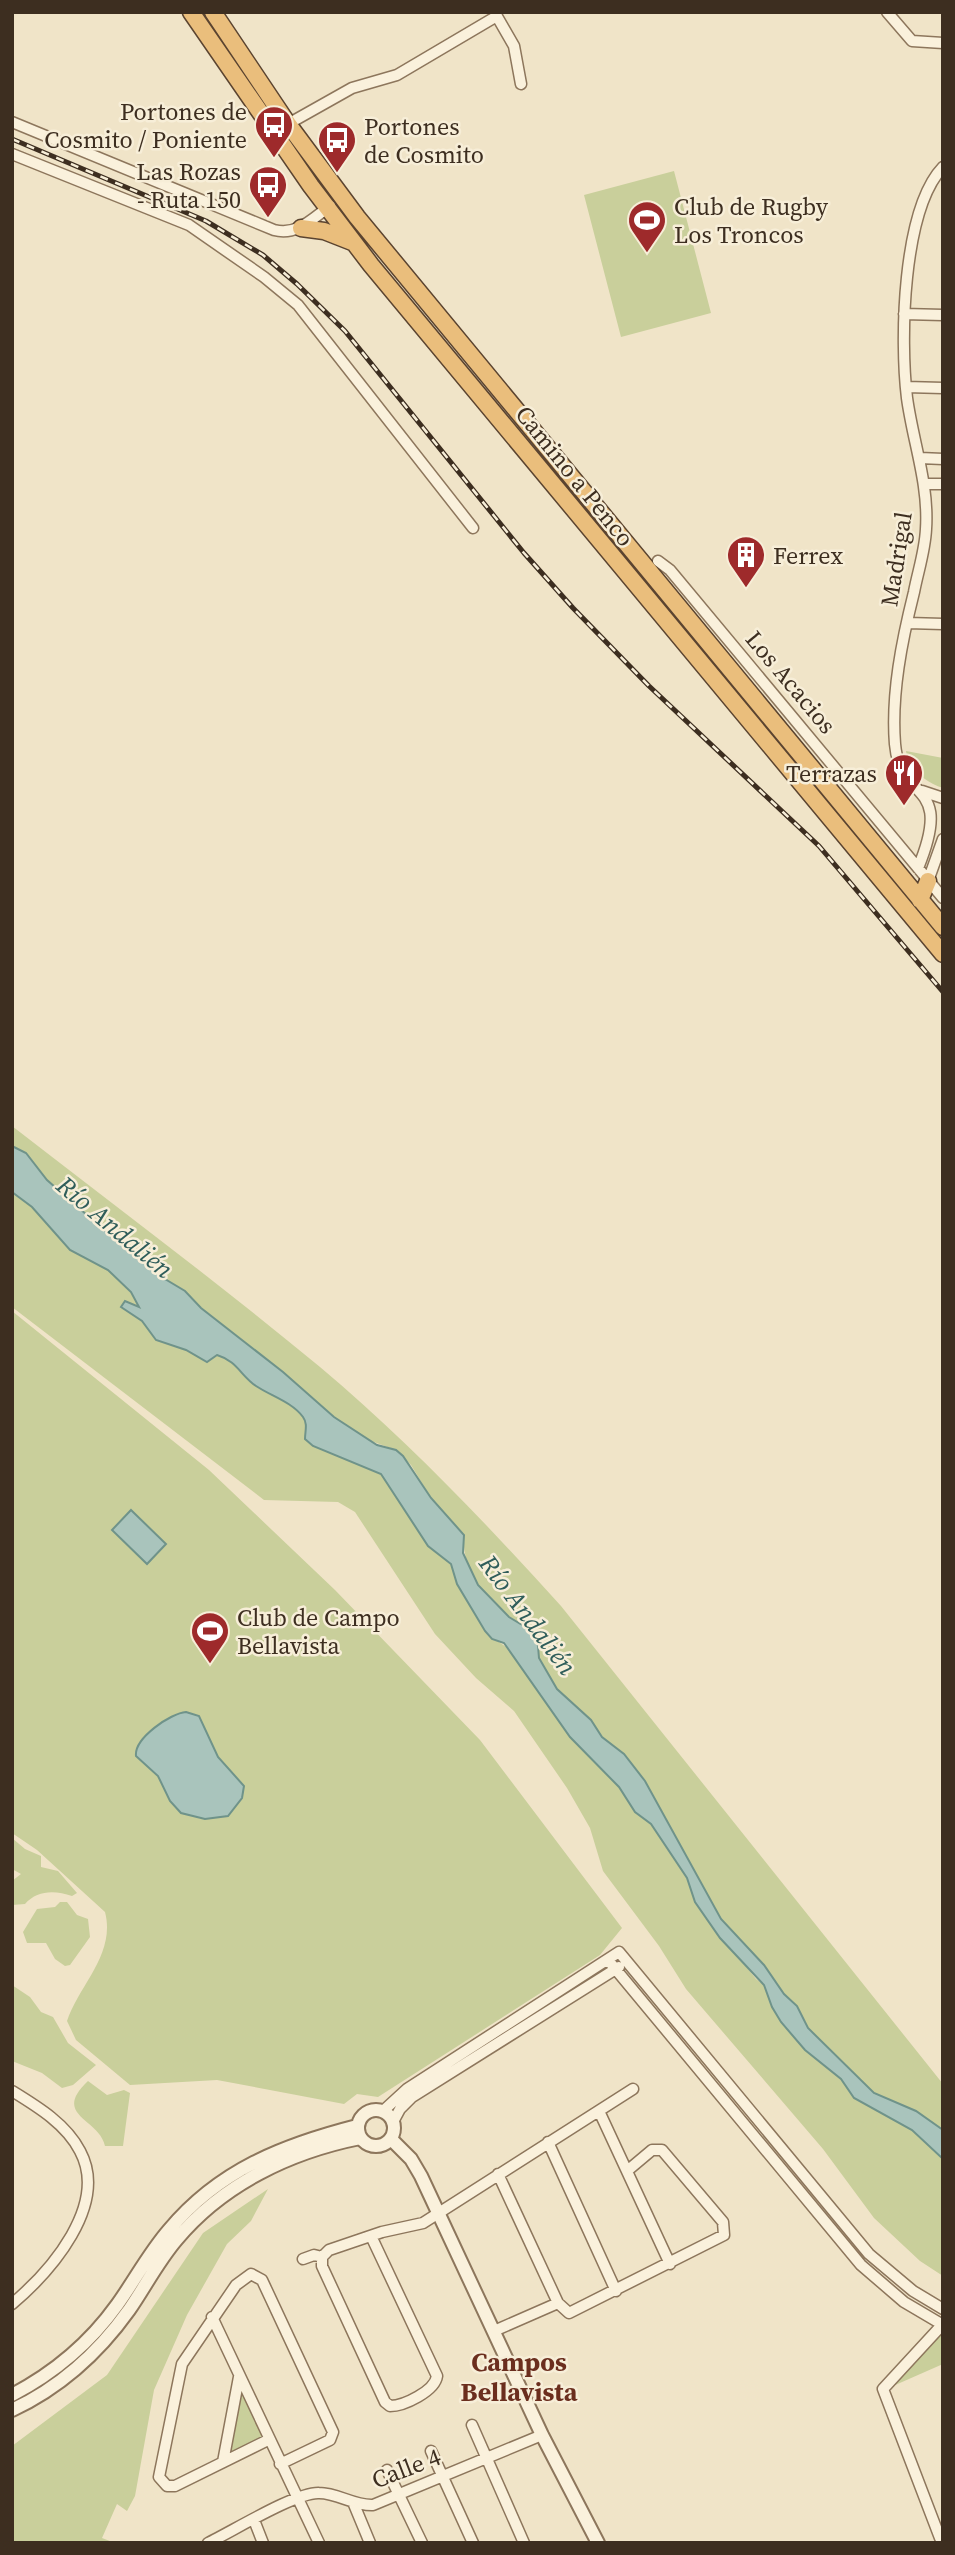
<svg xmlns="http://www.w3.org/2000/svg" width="955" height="2555" font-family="'Source Serif 4',serif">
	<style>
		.green { fill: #c9cf9b }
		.water { fill: #a9c4bc; stroke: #6f938a; stroke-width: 2 }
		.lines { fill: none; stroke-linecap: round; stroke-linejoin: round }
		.minor-casing { stroke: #8d765c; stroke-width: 13 }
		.tertiary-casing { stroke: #8d765c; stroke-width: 16 }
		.trunk-casing { stroke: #5b4430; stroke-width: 19 }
		.minor { stroke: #faf1dc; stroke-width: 10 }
		.tertiary { stroke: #faf1dc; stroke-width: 12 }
		.trunk { stroke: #eabe7c; stroke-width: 16 }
		.rail-casing { stroke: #3d2e20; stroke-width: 5 }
		.rail { stroke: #f7eed8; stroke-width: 2.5; stroke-dasharray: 8; stroke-linecap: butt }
		.labels { text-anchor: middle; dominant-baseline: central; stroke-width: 5; stroke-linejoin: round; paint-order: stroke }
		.poi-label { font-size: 24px; fill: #3d2e20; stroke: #f7eed8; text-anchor: start }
		.street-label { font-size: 24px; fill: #3d2e20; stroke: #f7eed8 }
		.water-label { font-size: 26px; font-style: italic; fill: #2f5d5a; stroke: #f7eed8 }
		.neighbourhood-label { font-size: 26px; font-weight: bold; fill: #6b2e1e; stroke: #f7eed8 }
	</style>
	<rect width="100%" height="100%" fill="#f0e4c8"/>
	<path class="green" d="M674 171 711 313 621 337 584 195Z
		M906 751 943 758V788C926 783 909 769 906 751Z
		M12 1126C115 1206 220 1284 320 1367 407 1440 485 1522 561 1606L943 2084V2130L916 2111 874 2093 808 2028 797 2006 784 1994 764 1965 721 1919 645 1781 624 1754 602 1737 591 1720 557 1689 539 1658 536 1634C528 1625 518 1623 509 1617 484 1597 461 1568 464 1535L431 1498 411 1465 396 1450 371 1441 334 1417 283 1372 201 1308 185 1291 160 1276 141 1256 104 1230 47 1180 26 1153 12 1146Z
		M12 1192 32 1207 70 1250 108 1270 131 1292 139 1308 125 1302 121 1307 142 1321 164 1343 186 1350 206 1361 217 1355C238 1362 244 1378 261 1389 274 1397 294 1404 303 1417 308 1424 305 1431 305 1439L313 1446 381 1474 428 1546 451 1564 457 1584 476 1616 496 1640 509 1649 570 1737 619 1787 635 1812 651 1824 687 1878 695 1902 756 1979 764 1985 772 2007 781 2022 805 2050 841 2079 859 2101 912 2130 943 2159V2276L920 2261 874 2218 823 2149 686 1989 659 1946 603 1871 590 1828 567 1788 514 1711 476 1678 435 1634 355 1512 338 1502 264 1500 12 1307Z
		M12 1311 209 1470 335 1590 480 1740 622 1928 600 1955 378 2097 357 2094 344 2104 217 2080 130 2085 76 2040 67 2021C79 1985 116 1954 105 1912L37 1850 12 1833Z
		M12 1838 25 1849 41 1856V1867L58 1871 77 1893 72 1896C55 1890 37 1890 25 1904L12 1905V1881L21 1874 12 1869Z
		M60 1902H67L77 1915 88 1919 90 1937 70 1965 65 1966 55 1959 46 1943H27L23 1932 37 1909 55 1907Z
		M12 1985 30 1997 41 2012 53 2017 68 2043 96 2065 73 2085 62 2088 42 2073 12 2061Z
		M88 2081 107 2095 124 2090 130 2093 123 2146H105C99 2118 51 2116 88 2081Z
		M268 2189 251 2221 227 2244 187 2315 154 2390 135 2496 127 2511 117 2504 102 2538 115 2543H12V2446L107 2375 203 2233Z
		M943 2332V2364L893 2386Z
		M241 2392 263 2435 260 2440 231 2452Z"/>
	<path class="water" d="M12 1146 26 1153 47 1180 104 1230 141 1256 160 1276 185 1291 201 1308 283 1372 334 1417 377 1445 396 1450 403 1456 431 1498 464 1535 463 1553 478 1585 509 1617 537 1634 539 1658 557 1689 591 1720 602 1737 624 1754 645 1781 721 1919 764 1965 784 1994 797 2006 808 2028 874 2093 916 2111 943 2130V2159L912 2130 854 2098 841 2079 805 2050 781 2022 772 2007 764 1985 720 1938 695 1902 687 1878 651 1824 635 1812 619 1787 570 1737 504 1643 492 1639 485 1631 457 1584 451 1564 428 1546 381 1474 313 1446 305 1439C305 1431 308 1424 303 1417 292 1402 271 1396 256 1386 241 1376 237 1361 217 1355L207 1362 186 1350 156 1340 142 1321 121 1307 125 1301 139 1307 131 1292 108 1270 70 1250 32 1207 12 1192Z
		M131 1510 166 1544 147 1564 112 1530Z
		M186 1712 199 1716 218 1757 244 1786 242 1798 228 1816 205 1819 181 1813 170 1801 158 1776 136 1756C134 1738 171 1713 186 1712Z"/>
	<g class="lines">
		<defs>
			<path id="minor" d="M887 12 912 41 943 43
				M495 13 514 46 521 84
				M12 122 274 230C297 236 312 219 330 206
				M288 124 352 88 397 75 497 16
				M12 154 189 225 264 277 298 305 473 528
				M904 314 943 315
				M906 387 943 388
				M920 458 943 459
				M924 484H943
				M658 561 670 570 943 898
				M908 623 943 624
				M922 791 943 798
				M918 868C955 778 900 804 895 744 891 694 902 640 914 592 918 571 925 551 926 529 929 484 913 442 907 398 900 341 902 210 943 167
				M928 881 943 839
				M608 1960 861 2265 904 2302 943 2325
				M12 2091C38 2107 66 2124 80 2151 109 2205 51 2271 12 2304
				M383 2111 407 2089 619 1952 869 2254 913 2291 943 2309
				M599 2111 670 2264
				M393 2122 400 2109 412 2097 619 1967
				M548 2142 616 2291
				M498 2174 558 2303 569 2313 724 2235 723 2222 662 2150H652L627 2171
				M322 2257V2266L385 2402 390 2406C404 2406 435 2391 437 2376L371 2236
				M303 2259 314 2255 322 2257 329 2250 382 2232 423 2223 633 2089
				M212 2317 319 2543
				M942 2325 883 2389 940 2538 943 2537
				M494 2331 558 2303
				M472 2425 524 2543
				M268 2440 175 2486H167L159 2477 182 2364 236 2285 251 2274 262 2280 333 2432 330 2440 280 2464
				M431 2451 473 2543
				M223 2462 239 2377
				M387 2470 422 2543
				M353 2502 370 2543
				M254 2520 263 2543
				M208 2543C233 2531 296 2492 319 2493 338 2493 354 2506 373 2505L542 2435"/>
			<path id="tertiary" d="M358 2128a18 18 0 1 1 36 0a18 18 0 1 1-36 0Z
				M391 2139 411 2159 421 2176 542 2435 598 2543
				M12 2395C54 2373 89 2344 117 2305 135 2280 149 2253 169 2230 219 2170 283 2145 357 2126
				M12 2410C59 2388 99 2352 129 2310 145 2287 158 2261 177 2239 223 2184 290 2152 360 2138"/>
			<path id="trunk" d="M191 12 311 186 371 265 943 954
				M213 12 288 124 357 217 943 927
				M301 228 324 231 352 242
				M920 900 928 881"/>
		</defs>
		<use href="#minor" class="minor-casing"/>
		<use href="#tertiary" class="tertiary-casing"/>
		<use href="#trunk" class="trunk-casing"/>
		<use href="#minor" class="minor"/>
		<use href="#tertiary" class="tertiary"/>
		<use href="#trunk" class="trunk"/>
		<defs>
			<path id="rail" d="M12 139 206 221 263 255 297 284 345 331 524 553 573 608 649 686 819 846 943 992"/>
		</defs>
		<use href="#rail" class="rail-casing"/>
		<use href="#rail" class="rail"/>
	</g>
	<defs>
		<symbol id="bus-pin" viewBox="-11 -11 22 30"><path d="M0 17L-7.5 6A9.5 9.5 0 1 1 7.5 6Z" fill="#9e2a2b" stroke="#f7eed8"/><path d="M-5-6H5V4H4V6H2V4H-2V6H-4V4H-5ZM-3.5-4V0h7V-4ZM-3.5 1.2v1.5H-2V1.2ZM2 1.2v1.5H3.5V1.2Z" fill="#fff"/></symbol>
		<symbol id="stadium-pin" viewBox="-11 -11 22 30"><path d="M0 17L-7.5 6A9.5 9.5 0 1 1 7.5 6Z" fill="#9e2a2b" stroke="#f7eed8"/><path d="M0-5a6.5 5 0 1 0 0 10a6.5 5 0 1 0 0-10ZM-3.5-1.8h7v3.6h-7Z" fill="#fff"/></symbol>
		<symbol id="building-pin" viewBox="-11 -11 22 30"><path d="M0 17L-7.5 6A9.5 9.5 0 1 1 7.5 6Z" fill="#9e2a2b" stroke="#f7eed8"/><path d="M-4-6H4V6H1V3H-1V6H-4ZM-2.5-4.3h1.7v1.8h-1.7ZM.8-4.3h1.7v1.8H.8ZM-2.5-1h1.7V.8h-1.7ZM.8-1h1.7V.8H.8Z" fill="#fff"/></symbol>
		<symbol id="restaurant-pin" viewBox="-11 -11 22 30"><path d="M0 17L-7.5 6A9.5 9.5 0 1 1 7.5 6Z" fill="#9e2a2b" stroke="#f7eed8"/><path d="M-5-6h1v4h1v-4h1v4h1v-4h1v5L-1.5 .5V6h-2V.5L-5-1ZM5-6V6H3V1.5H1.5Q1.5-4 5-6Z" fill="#fff"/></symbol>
	</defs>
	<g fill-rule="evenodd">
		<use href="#bus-pin" x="252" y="103" width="44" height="60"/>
		<use href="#bus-pin" x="315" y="118" width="44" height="60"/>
		<use href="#bus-pin" x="246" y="163" width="44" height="60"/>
		<use href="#stadium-pin" x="625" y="198" width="44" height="60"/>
		<use href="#building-pin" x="724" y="533" width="44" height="60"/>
		<use href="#restaurant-pin" x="882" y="751" width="44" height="60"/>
		<use href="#stadium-pin" x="188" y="1609" width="44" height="60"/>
	</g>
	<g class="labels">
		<g class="poi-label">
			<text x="247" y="111" text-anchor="end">Portones de<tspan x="247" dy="28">Cosmito / Poniente</tspan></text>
			<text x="364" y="126">Portones<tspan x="364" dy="28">de Cosmito</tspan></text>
			<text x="241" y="171" text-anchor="end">Las Rozas<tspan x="241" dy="28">- Ruta 150</tspan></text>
			<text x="674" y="206">Club de Rugby<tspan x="674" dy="28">Los Troncos</tspan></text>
			<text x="773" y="555">Ferrex</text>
			<text x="877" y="773" text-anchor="end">Terrazas</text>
			<text x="237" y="1617">Club de Campo<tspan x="237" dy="28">Bellavista</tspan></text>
		</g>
		<g class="street-label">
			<text transform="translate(575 476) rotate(51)">Camino a Penco</text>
			<text transform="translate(896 559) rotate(-81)">Madrigal</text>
			<text transform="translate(791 682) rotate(50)">Los Acacios</text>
			<text transform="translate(406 2468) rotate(-21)">Calle 4</text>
		</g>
		<g class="water-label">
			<text transform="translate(115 1227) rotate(40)">Río Andalién</text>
			<text transform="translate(528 1615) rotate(53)">Río Andalién</text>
		</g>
		<g class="neighbourhood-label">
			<text x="519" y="2362">Campos<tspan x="519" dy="30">Bellavista</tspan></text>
		</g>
	</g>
	<rect width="955" height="2555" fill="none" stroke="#3d2e20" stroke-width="28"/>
</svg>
